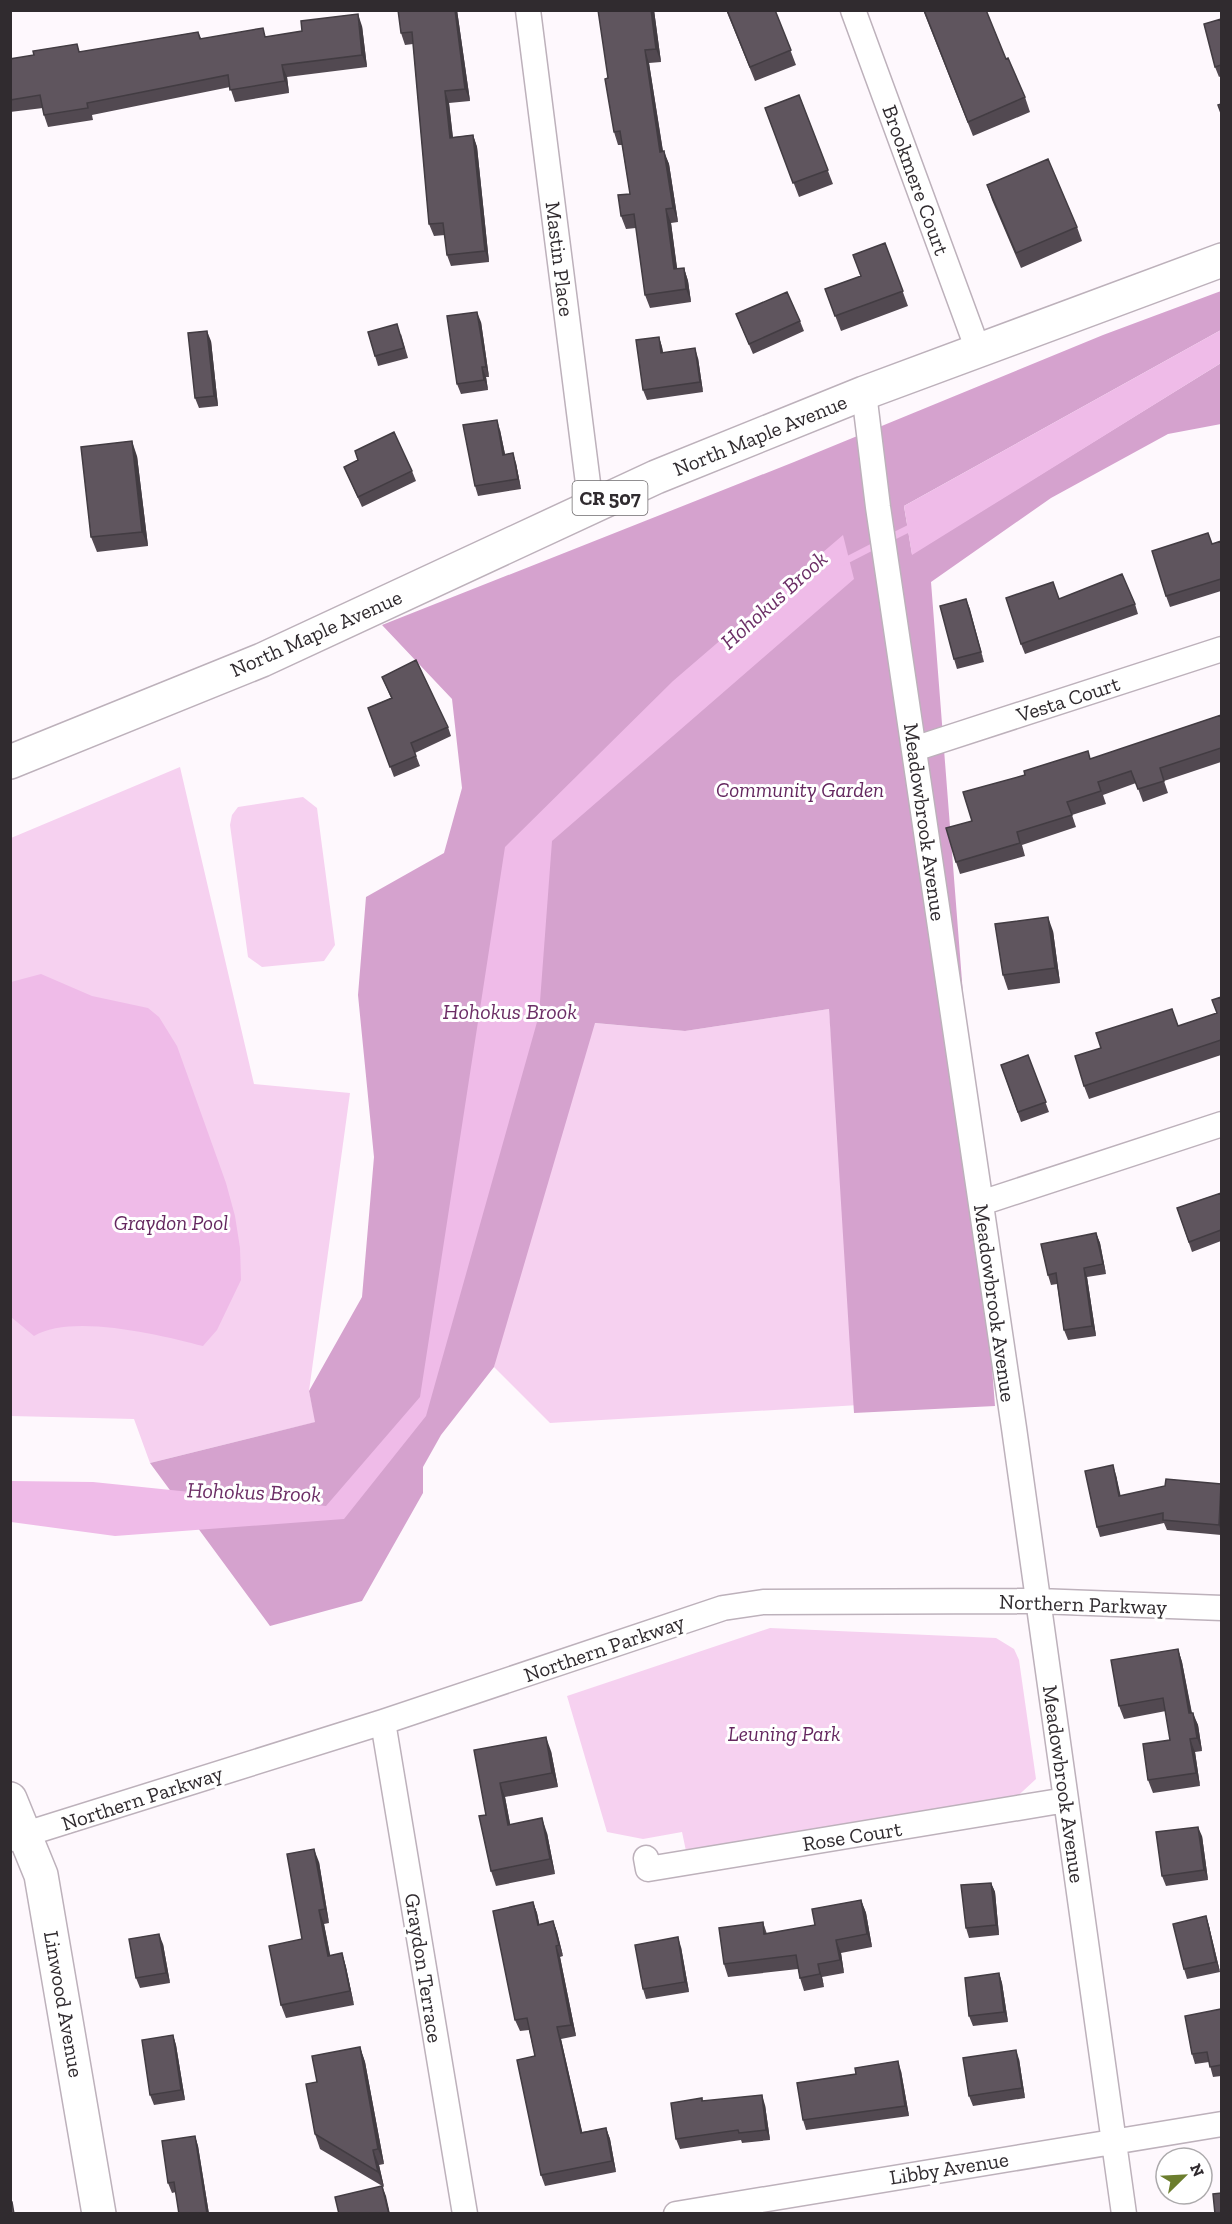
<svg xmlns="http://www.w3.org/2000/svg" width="1232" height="2224" font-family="'Zilla Slab',serif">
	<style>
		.green { fill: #f6d1f0 }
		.forest { fill: #d5a2ce }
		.water { fill: #efbbe8 }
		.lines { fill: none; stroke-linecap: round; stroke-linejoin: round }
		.stream { stroke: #efbbe8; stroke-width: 7 }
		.street-casing { stroke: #bdb1bb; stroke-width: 27 }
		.secondary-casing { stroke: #bdb1bb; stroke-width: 36 }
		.primary-casing { stroke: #bdb1bb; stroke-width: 36 }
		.street { stroke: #fff; stroke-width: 24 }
		.secondary { stroke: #fff; stroke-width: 33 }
		.primary { stroke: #fff; stroke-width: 33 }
		.wall { fill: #524951 }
		.shaded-wall { fill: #423c42 }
		.building { fill: #5f555e; stroke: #423c42; stroke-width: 1.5 }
		.labels { text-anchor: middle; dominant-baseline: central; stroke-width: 6; stroke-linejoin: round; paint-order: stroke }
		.shield { fill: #fff; stroke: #6e6b6d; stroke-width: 1.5 }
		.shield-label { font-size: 20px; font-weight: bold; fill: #302b2f }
		.street-label { font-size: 21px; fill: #302b2f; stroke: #fff }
		.park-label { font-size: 21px; font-style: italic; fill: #64275f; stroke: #fff }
		.water-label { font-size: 22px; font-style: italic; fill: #6c2e66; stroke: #fff }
	</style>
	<rect width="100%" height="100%" fill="#fef8fd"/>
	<path class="green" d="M180 767 254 1084 350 1093 309 1391 316 1422 150 1463 134 1419 11 1416V838Z
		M303 797 317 808 335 945 324 961 262 967 248 957 230 825 232 815 238 807Z
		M829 1009 859 1405 550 1423 494 1367 529 1128 594 1023 685 1031Z
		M770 1628 996 1638 1014 1649 1019 1660 1036 1779 1010 1803 686 1851 682 1832 643 1839 607 1832 567 1696Z"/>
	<path class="forest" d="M1221 291V330L904 506 912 554 1221 363V424L1168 434 1051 498 931 582 995 1406 854 1413 829 1009 685 1031 595 1023 494 1367 441 1435 423 1467V1493L362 1601 270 1626 150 1463 315 1422 309 1391 362 1297 374 1157 358 995 366 897 444 853 462 788 452 699 382 625 794 462 1103 335Z"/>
	<path class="water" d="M1221 330V363L912 555 904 506Z
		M843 535 854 579 552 841 539 1015 426 1416 344 1519 115 1536 11 1522V1481L93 1482 326 1506 420 1397 505 847 673 681Z
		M41 974 92 996 148 1008 159 1017 177 1046 226 1183 235 1216 240 1248 241 1280 217 1330 203 1346C161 1335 71 1313 34 1336L11 1317V982Z"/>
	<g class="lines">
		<path class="stream" d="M888 539 916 525
			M843 562 878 544"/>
		<defs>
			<path id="street" d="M528 10 591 507
				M853 10 978 350
				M864 393 878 507 1014 1428 1124 2214
				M914 749 1222 649
				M981 1203 1222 1124
				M383 1722 465 2214
				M10 1839 383 1722 723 1608 763 1602 1038 1601 1222 1608
				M646 1858 648 1869 1066 1800
				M676 2214 1222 2124"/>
			<path id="secondary" d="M10 1799 41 1875 99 2214"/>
			<path id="primary" d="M10 762 262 660 656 477 864 393 1222 260"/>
		</defs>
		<use href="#street" class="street-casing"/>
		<use href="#secondary" class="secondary-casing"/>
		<use href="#primary" class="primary-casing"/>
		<use href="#street" class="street"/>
		<use href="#secondary" class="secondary"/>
		<use href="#primary" class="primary"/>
	</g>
	<path class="wall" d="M457 10 470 101 449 103 453 137 473 135 477 147 489 262 451 266 447 255 445 235 434 236 429 224 413 44 405 45 401 33Z
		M654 10 661 62 649 63 663 151 669 164 678 222 671 223 677 269 684 268 688 281 691 302 650 308 645 295 636 228 626 229 621 216 630 194 622 145H618L614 132Z
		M726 10H775L796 65 755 81Z
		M923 10 1006 59 1025 97 1030 112 973 136Z
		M1221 19V76L1219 77 1215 67Z
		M362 26 367 67 287 77 289 93 235 102 230 87 92 115 93 120 48 127 44 115 43 108 10 112V59L80 52 198 32 201 38 266 37Z
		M799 95 833 184 799 197 765 108Z
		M987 185 1077 227 1082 241 1021 268 992 200Z
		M885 243 908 306 841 331 825 289 861 276Z
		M736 314 800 321 804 331 753 354Z
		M481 322 489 377H486L488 390 461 394 457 384Z
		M401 334 408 358 378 366 375 356Z
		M659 337 662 347 663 353 698 358 703 392 647 400 643 390Z
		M211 341 218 406 199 408 195 398Z
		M500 430 505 454 516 463 521 489 478 496 475 486Z
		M355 451 412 471 416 481 362 507 344 467 358 460Z
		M137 456 148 546 97 552 91 537Z
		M1221 541V591L1170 607 1166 596 1212 544Z
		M966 599 984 662 957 669 954 659Z
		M1059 599 1135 604 1138 614 1025 654 1021 644Z
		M382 677 448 727 451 736 415 753 420 766 394 777 368 708 391 698Z
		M1221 715V762L1164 781 1168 793 1143 802 1136 783 1103 795 1106 804 1072 815 1076 827 1022 845 1025 856 960 874 956 862 972 821 1091 759Z
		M1053 931 1060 983 1008 990 1003 975Z
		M1221 997V1055L1089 1099 1084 1086 1101 1048 1178 1026 1217 1013Z
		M1028 1055 1049 1112 1021 1122 1001 1065Z
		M1221 1193V1241L1192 1252 1177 1208Z
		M1096 1233 1100 1243 1106 1274 1087 1277 1096 1336 1068 1340 1064 1330 1057 1284 1051 1285 1048 1275Z
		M1116 1475 1120 1496 1221 1484V1535L1167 1530 1164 1523 1100 1537 1097 1527Z
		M1178 1649 1182 1662 1192 1713 1198 1725 1202 1751 1195 1752 1200 1786 1153 1793 1148 1780 1170 1740 1166 1711 1124 1719 1119 1706Z
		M474 1750 551 1751 558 1787 505 1797 510 1824 547 1833 555 1874 496 1886 491 1871 486 1815Z
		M1202 1836 1208 1880 1166 1886 1162 1876Z
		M319 1862 329 1923 324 1924 330 1956 342 1953 346 1967 354 2005 286 2018 281 2005 302 1939Z
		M991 1883 995 1892 999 1935 969 1938 966 1928Z
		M861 1900 866 1913 872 1947 841 1953 844 1973 822 1977 824 1987 804 1991 800 1978 798 1969 728 1977 724 1964 763 1922 767 1934 815 1925Z
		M533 1902 537 1913 539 1924 553 1921 557 1932 563 1956 560 1957 576 2036 561 2039 582 2132 606 2128 610 2139 616 2172 545 2186 541 2175 535 2056 529 2030 520 2031 515 2020Z
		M1206 1916 1209 1926 1220 1972 1187 1979 1184 1969Z
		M163 1944 170 1983 140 1988 136 1978Z
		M681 1947 689 1992 646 1999 643 1989Z
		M999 1973 1002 1983 1008 2022 973 2026 969 2016Z
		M1221 2009V2076L1213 2077 1209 2062 1195 2064 1192 2054Z
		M173 2035 176 2045 185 2100 154 2105 150 2095Z
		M360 2047 365 2062 384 2164 379 2165 384 2187 320 2149 315 2134 317 2082Z
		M1019 2059 1025 2098 973 2106 969 2096Z
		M901 2071 909 2116 806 2130 803 2120 856 2074Z
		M702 2098 703 2101 765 2105 770 2140 742 2143 741 2140 680 2149 676 2139Z
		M195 2136 198 2146 209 2214H179L176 2192 172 2193 168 2183Z"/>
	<path class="shaded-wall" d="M455 10H457L470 101 465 89Z
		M651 10H654L661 62 656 49Z
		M358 14 362 26 367 67 362 55Z
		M645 50 649 63 665 165 660 152Z
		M282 65 287 77 289 93 285 81Z
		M445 91 449 103 454 149 450 138Z
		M473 135 477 147 489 262 485 251Z
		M664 151 669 164 678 222 673 208Z
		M666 209 671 223 679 282 674 269Z
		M684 268 688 281 691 302 686 289Z
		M477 312 481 322 489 377 486 367Z
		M207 331 211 341 218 406 214 396Z
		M659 337 662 347 665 363 661 353Z
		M695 348 698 358 703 392 700 382Z
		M482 367 486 377 488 390 484 380Z
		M497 420 500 430 507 464 503 455Z
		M132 441 137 456 148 546 142 532Z
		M513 453 516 463 521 489 518 479Z
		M966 599 970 609 984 662 981 652Z
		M1048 917 1053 931 1060 983 1055 968Z
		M1096 1233 1100 1243 1106 1274 1103 1264Z
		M1084 1268 1087 1277 1096 1336 1092 1326Z
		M1113 1465 1116 1475 1123 1506 1119 1496Z
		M1221 1491V1532L1219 1525Z
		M1178 1649 1182 1662 1194 1726 1189 1713Z
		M1193 1713 1198 1725 1202 1751 1197 1738Z
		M546 1737 551 1751 558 1787 552 1773Z
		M1190 1739 1195 1752 1200 1786 1196 1773Z
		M500 1783 505 1797 513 1839 508 1825Z
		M542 1818 547 1833 555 1874 550 1859Z
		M1198 1827 1202 1836 1208 1880 1204 1870Z
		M314 1849 319 1862 329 1923 325 1909Z
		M991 1883 995 1892 999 1935 996 1925Z
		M861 1900 866 1913 872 1947 867 1934Z
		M533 1902 537 1913 542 1936 538 1925Z
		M319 1910 324 1924 333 1969 328 1956Z
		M1206 1916 1209 1926 1220 1972 1216 1962Z
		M553 1921 557 1932 563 1956 559 1945Z
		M159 1934 163 1944 170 1983 166 1973Z
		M678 1937 681 1947 689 1992 685 1982Z
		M836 1940 841 1953 844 1973 840 1960Z
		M556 1946 560 1957 576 2036 571 2025Z
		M342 1953 346 1967 354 2005 350 1991Z
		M818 1964 822 1977 824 1987 820 1974Z
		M999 1973 1002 1983 1008 2022 1004 2012Z
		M557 2027 561 2039 585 2144 581 2133Z
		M173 2035 176 2045 185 2100 181 2090Z
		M360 2047 365 2062 384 2164 378 2149Z
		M1016 2050 1019 2059 1025 2098 1022 2088Z
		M898 2061 901 2071 909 2116 905 2106Z
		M762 2095 765 2105 770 2140 766 2130Z
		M606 2128 610 2139 616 2172 612 2161Z
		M195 2136 198 2146 209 2214H207Z
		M373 2150 379 2165 384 2187 378 2172Z
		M382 2186 386 2196 390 2214H389Z"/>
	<path class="building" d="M398 10H455L465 89 445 91 450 138 473 135 485 251 447 255 443 223 429 224 412 32 401 33Z
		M598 10H651L656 49 645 50 660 152 664 151 673 208 666 209 674 269 684 268 686 289 645 295 634 214 621 216 618 195 630 194 620 131 614 132 605 79 608 78Z
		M727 10H775L791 50 750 67Z
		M924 10H986L1006 59 1008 58 1025 97 968 122Z
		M358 14 362 55 282 65 285 81 230 90 228 75 87 103 88 108 44 115 40 95 10 100V59L34 55 33 51 77 44 79 52 198 32 200 39 263 28 265 37 302 31 301 21Z
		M1221 19V65L1215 67 1204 24Z
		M799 95 828 170 793 183 765 108Z
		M1221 104V113L1218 105Z
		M1048 159 1077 227 1016 253 987 185Z
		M885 243 903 291 835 316 825 289 861 276 853 255Z
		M787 292 800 321 749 344 736 314Z
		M477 312 486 367H482L484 380 457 384 447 316Z
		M397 324 404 348 375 356 368 332Z
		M207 331 214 396 195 398 188 333Z
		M659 337 661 353 695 348 700 382 643 390 636 340Z
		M497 420 503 455 513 453 518 479 475 486 463 425Z
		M394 432 412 471 358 497 344 467 358 460 355 451Z
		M132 441 142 532 91 537 81 447Z
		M1208 533 1212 544 1221 541V579L1166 596 1152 551Z
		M1122 574 1135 604 1021 644 1006 598 1053 582 1059 599Z
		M966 599 981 652 954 659 940 606Z
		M416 660 448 727 411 743 416 756 390 767 368 708 392 698 382 677Z
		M1221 715V748L1160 768 1164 781 1138 789 1131 771 1098 782 1101 791 1067 802 1072 815 1017 832 1020 843 956 862 946 828 972 821 963 792 1025 775 1024 771 1088 751 1090 759Z
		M1048 917 1055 968 1003 975 995 924Z
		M1221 997V1040L1084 1086 1075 1056 1101 1048 1096 1033 1172 1009 1178 1026 1217 1013 1212 1000Z
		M1028 1055 1046 1102 1018 1112 1001 1065Z
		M1221 1193V1230L1189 1242 1177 1208Z
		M1096 1233 1103 1264 1084 1268 1092 1326 1064 1330 1056 1273 1048 1275 1041 1244Z
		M1113 1465 1119 1496 1165 1486 1166 1479 1221 1484 1219 1525 1163 1520V1513L1097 1527 1085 1471Z
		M1178 1649 1189 1713H1193L1197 1738 1190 1739 1196 1773 1148 1780 1143 1744 1170 1740 1163 1698 1119 1706 1111 1660Z
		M546 1737 552 1773 500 1783 508 1825 542 1818 550 1859 491 1871 479 1816 486 1815 474 1750Z
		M1198 1827 1204 1870 1162 1876 1156 1832Z
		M314 1849 325 1909 319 1910 328 1956 342 1953 350 1991 281 2005 269 1946 302 1939 287 1854Z
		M991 1883 996 1925 966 1928 961 1885Z
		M861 1900 867 1934 836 1940 840 1960 818 1964 820 1974 800 1978 796 1955 724 1964 719 1928 763 1922 764 1934 815 1925 812 1909Z
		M533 1902 538 1925 553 1921 559 1945 556 1946 571 2025 557 2027 581 2133 606 2128 612 2161 541 2175 517 2060 535 2056 527 2018 515 2020 493 1911Z
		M1206 1916 1216 1962 1184 1969 1173 1924Z
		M159 1934 166 1973 136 1978 129 1939Z
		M678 1937 685 1982 643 1989 635 1945Z
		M999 1973 1004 2012 969 2016 965 1978Z
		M1221 2009V2065L1210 2067 1207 2052 1192 2054 1185 2016Z
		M173 2035 181 2090 150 2095 142 2040Z
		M360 2047 378 2149 373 2150 378 2172 315 2134 306 2084 317 2082 312 2056Z
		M1016 2050 1022 2088 969 2096 963 2058Z
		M898 2061 905 2106 803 2120 797 2083 856 2074 855 2068Z
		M762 2095 766 2130 739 2133 738 2130 676 2139 671 2103 702 2098V2101Z
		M195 2136 207 2214H179L174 2182 168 2183 162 2141Z
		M382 2186 389 2214H339L335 2197Z
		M1221 2193V2214H1215L1213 2194Z
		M10 2202H12L14 2214H10Z"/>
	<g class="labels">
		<rect class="shield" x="572.5" y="481" width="75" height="34" rx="4.5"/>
		<g class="shield-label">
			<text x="610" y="498">CR 507</text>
		</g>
		<g class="street-label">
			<text transform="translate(916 180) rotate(70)">Brookmere Court</text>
			<text transform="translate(560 259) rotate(83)">Mastin Place</text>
			<text transform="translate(760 435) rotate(-22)">North Maple Avenue</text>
			<text transform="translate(316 633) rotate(-24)">North Maple Avenue</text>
			<text transform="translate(1068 699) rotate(-18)">Vesta Court</text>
			<text transform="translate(925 822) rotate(82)">Meadowbrook Avenue</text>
			<text transform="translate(995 1303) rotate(82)">Meadowbrook Avenue</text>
			<text transform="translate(1083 1604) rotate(2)">Northern Parkway</text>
			<text transform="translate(604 1648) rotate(-19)">Northern Parkway</text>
			<text transform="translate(1064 1784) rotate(82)">Meadowbrook Avenue</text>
			<text transform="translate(142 1798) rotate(-18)">Northern Parkway</text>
			<text transform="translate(852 1836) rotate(-9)">Rose Court</text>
			<text transform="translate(424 1968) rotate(81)">Graydon Terrace</text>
			<text transform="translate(64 2004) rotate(80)">Linwood Avenue</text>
			<text transform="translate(949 2168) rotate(-9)">Libby Avenue</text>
		</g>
		<g class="park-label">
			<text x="800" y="789">Community Garden</text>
			<text x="171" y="1222">Graydon Pool</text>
			<text x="784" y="1733">Leuning Park</text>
		</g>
		<g class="water-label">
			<text transform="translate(774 600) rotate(-42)">Hohokus Brook</text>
			<text x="510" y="1011">Hohokus Brook</text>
			<text transform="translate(254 1492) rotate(2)">Hohokus Brook</text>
		</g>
	</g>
	<rect width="1232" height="2224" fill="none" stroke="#302b2f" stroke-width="24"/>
	<g transform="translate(1184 2176) rotate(66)"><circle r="28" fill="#ffffff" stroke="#acaaac" stroke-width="1.5"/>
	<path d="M0-4.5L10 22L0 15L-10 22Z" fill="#6c7e2e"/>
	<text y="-9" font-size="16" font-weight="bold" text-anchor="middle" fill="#302b2f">N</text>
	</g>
</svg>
